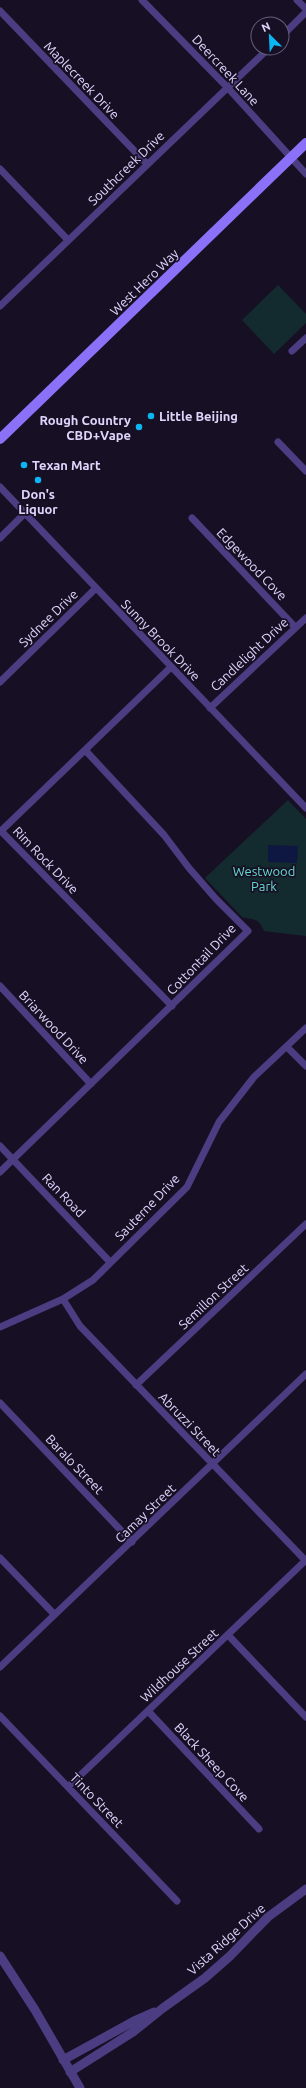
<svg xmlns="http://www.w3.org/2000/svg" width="306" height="2088" font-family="Ubuntu,sans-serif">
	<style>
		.green { fill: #132b2e }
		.water { fill: #0d1741 }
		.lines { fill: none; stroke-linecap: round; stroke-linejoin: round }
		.minor { stroke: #4b3d81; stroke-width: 7 }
		.tertiary { stroke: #4b3d81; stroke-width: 9 }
		.secondary { stroke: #8b71f8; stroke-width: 10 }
		.poi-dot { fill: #0cb6f2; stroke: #171024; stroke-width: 1.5 }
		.labels { text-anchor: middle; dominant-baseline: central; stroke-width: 3.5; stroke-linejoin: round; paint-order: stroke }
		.street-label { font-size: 13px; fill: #e0d5fd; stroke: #171024 }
		.poi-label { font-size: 13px; font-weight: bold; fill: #e0d5fd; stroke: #171024; text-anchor: start }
		.park-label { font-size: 13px; fill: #65dacf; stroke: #171024 }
	</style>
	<rect width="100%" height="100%" fill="#171024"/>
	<path class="green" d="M278 285 306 314V323L274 354 242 320Z
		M288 800 306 819V936L264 931C257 916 255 921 242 917L205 878Z"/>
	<path class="water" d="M268 845 298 846 297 863 268 862Z"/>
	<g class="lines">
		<path class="minor" d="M142 0 228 88 306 174
			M297 0 306 9
			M0 11 147 164
			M282 36 306 12
			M0 169 68 240
			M0 306 269 48
			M292 351 306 338
			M278 442 306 471
			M0 487 306 808
			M192 518 295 627
			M0 538 25 513
			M171 667 1 831 172 1006
			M0 682 95 589
			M210 708 306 618
			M0 986 91 1084
			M287 1047 306 1066
			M0 1146 110 1262
			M0 1172 248 931 216 899 189 868 164 835 85 750
			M63 1299 80 1326 306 1561
			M0 1327 63 1299 93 1280 187 1187 219 1122 254 1077 306 1028
			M136 1385 306 1224
			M0 1403 132 1542
			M0 1558 54 1614
			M228 1635 306 1717
			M0 1667 306 1374
			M148 1711 259 1829
			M0 1716 177 1901
			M68 1787 306 1560"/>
		<path class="tertiary" d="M0 1956 35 2010 80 2088
			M63 2060 136 2020 154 2012
			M70 2072 133 2032 163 2008 205 1978 230 1956 268 1917 306 1889"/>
		<path class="secondary" d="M0 439 306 143"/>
	</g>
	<g class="poi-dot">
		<circle cx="151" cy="416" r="4"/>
		<circle cx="139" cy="427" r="4"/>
		<circle cx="24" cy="465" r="4"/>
		<circle cx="38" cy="480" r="4"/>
	</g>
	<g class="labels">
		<g class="street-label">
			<text transform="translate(226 70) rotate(47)">Deercreek Lane</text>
			<text transform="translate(82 80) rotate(46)">Maplecreek Drive</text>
			<text transform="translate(126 168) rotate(-44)">Southcreek Drive</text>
			<text transform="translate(144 282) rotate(-44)">West Hero Way</text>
			<text transform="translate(252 564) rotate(46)">Edgewood Cove</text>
			<text transform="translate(48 618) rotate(-44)">Sydnee Drive</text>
			<text transform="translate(161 640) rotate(46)">Sunny Brook Drive</text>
			<text transform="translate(249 654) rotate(-43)">Candlelight Drive</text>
			<text transform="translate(46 860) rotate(46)">Rim Rock Drive</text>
			<text transform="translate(201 959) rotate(-46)">Cottontail Drive</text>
			<text transform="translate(54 1027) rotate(47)">Briarwood Drive</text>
			<text transform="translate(64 1195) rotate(46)">Ran Road</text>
			<text transform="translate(147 1207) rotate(-46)">Sauterne Drive</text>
			<text transform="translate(213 1296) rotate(-43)">Semillon Street</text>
			<text transform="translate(190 1424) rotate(46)">Abruzzi Street</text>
			<text transform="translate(75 1464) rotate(46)">Baralo Street</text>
			<text transform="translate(145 1513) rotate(-44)">Camay Street</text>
			<text transform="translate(179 1665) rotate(-43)">Wildhouse Street</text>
			<text transform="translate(212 1762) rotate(47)">Black Sheep Cove</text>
			<text transform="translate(97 1800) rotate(46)">Tinto Street</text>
			<text transform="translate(226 1939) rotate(-42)">Vista Ridge Drive</text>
		</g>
		<g class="poi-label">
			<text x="159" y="416">Little Beijing</text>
			<text x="131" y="420" text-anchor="end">Rough Country<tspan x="131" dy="15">CBD+Vape</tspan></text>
			<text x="32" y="465">Texan Mart</text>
			<text x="38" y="494" text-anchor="middle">Don's<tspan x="38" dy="15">Liquor</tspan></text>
		</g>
		<g class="park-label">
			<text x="264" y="871">Westwood<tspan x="264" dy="15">Park</tspan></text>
		</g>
	</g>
	<g transform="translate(270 36) rotate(336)"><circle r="19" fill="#171024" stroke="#675f7b"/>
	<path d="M0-3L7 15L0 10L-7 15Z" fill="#0cb6f2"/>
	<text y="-6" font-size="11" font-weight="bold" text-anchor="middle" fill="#e0d5fd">N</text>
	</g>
</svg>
